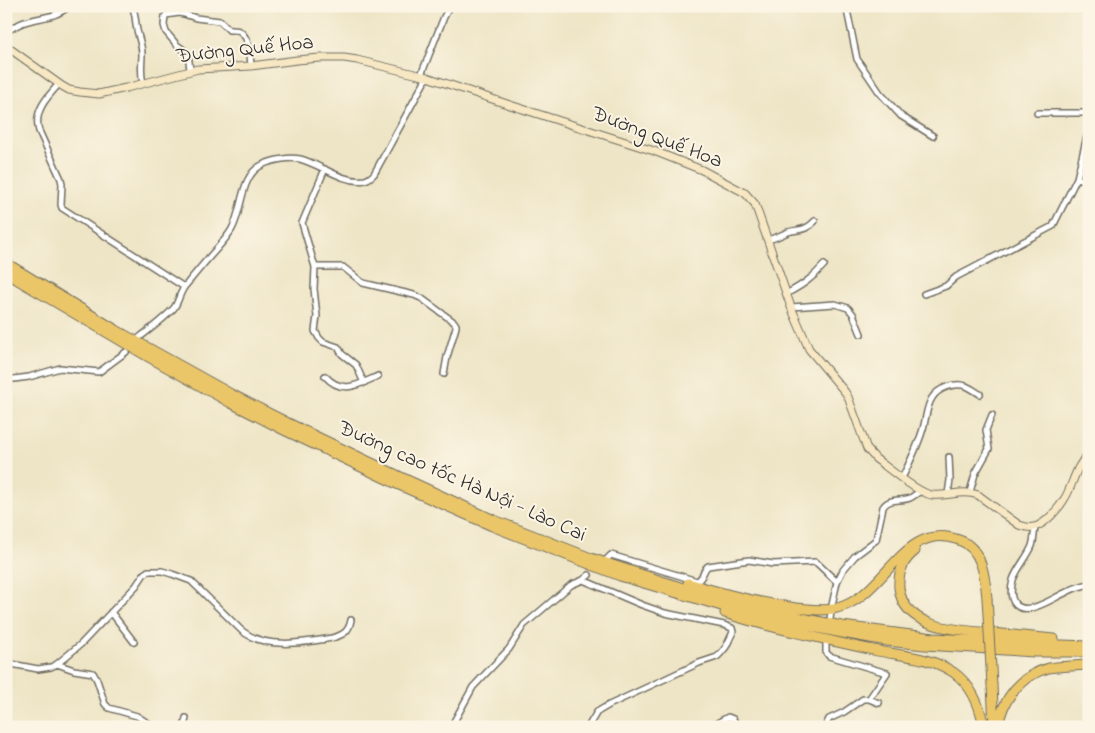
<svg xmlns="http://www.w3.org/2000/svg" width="1095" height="733" font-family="'Indie Flower',sans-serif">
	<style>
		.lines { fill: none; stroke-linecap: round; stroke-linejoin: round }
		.street-casing { stroke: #6f6c61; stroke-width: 8 }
		.secondary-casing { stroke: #6f6c61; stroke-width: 9 }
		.highway-casing { stroke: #6f6c61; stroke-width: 11 }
		.street { stroke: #fff; stroke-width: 5 }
		.secondary { stroke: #f7e8c3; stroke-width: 7 }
		.highway { stroke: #ebc669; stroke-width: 9 }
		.highway-bridge-casing { stroke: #6f6c61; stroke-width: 11; stroke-linecap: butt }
		.highway-bridge { stroke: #ebc669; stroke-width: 9 }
		.labels { text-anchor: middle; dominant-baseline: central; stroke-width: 4; stroke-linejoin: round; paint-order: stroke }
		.street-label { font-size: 21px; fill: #2b2b2b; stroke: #fcf5e5 }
	</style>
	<rect width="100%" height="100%" fill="#fcf5e5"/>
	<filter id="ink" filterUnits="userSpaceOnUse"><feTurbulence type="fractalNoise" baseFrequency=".02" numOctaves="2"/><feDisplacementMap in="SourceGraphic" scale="10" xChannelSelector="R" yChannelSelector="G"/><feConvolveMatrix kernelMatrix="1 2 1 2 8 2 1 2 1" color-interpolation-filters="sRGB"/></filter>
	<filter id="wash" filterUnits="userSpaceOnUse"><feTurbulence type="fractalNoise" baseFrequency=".0096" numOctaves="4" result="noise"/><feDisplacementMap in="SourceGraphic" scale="20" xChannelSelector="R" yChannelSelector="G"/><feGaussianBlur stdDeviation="1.12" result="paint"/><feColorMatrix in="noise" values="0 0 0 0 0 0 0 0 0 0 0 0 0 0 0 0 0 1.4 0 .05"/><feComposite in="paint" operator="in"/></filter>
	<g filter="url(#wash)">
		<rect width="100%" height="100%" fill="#eee5c6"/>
	</g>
	<g filter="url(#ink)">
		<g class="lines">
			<defs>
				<path id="street" d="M132 6C136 14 135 22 137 30 139 39 142 46 142 54 142 66 140 71 143 83
					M848 6 847 10 857 59 880 93 901 116 933 136
					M6 32C13 27 20 23 28 21 43 17 57 17 69 6
					M190 70 188 53 177 45 166 32 164 25 165 16 166 15 179 13 184 14 196 18 220 21 229 30C233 30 238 29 241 32 250 40 250 55 251 66
					M421 75 444 17 450 6
					M59 84C47 97 33 112 39 131L61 179 62 184 61 205 62 208 184 287
					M1037 113H1089
					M325 169 302 223 315 267 314 289 317 316 315 331 319 338 323 342 338 347 342 354 356 365 364 383
					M1077 178 1089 181
					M768 240C775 238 781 235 788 232 799 229 806 231 815 221
					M315 267H343L363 283 414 295 421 298 454 322 456 325V327L447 357 444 374
					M1089 289V292
					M786 294C801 286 812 279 824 265
					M924 294 946 286 956 277 1053 226 1077 178 1089 128
					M791 307 835 304 848 308 853 314 861 334
					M139 338C150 329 164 319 174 308 179 301 180 291 186 285 195 274 204 263 213 253 220 245 227 238 232 229 243 209 240 176 262 165 272 160 289 157 300 159 320 164 344 184 365 180 369 179 372 176 374 174L427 77
					M325 376C342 395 358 385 378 376
					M6 380 29 377 60 368 99 372 126 352
					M902 478C910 462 917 448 922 432 926 421 926 407 932 398 938 388 955 382 966 386 971 388 975 391 980 394
					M970 492 975 474 989 449 986 430 992 415
					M948 494 950 480 949 457
					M1035 527C1034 533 1034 540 1032 546 1027 558 1017 568 1013 580 1008 599 1014 613 1035 607 1047 603 1056 597 1067 592 1073 588 1081 586 1089 584
					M604 562 611 555 697 581C704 578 702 570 708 566L749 560 773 564 815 562 818 564 837 582
					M583 580 642 605 665 613 724 625 732 628 733 632 726 647 721 653 717 657 699 663 609 705 597 712 588 727
					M832 605 837 582 843 570 855 556 876 540 883 507C890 497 900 502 910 498 914 496 917 493 921 491
					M111 612 134 642
					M830 619 831 612
					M826 644V652L829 656 887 673 869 699
					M6 663 38 669 51 667 57 664 81 644 136 586 144 574 148 571H162L172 574 191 581 241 630C265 650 303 643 332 638 343 635 349 632 351 620
					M57 664 74 670 93 673 97 680 105 704 109 708 137 716 154 727
					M184 727 186 718
					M451 727 473 687 509 649 524 625 571 585 583 580 589 575
					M710 727 728 717 733 719 738 727
					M825 727 829 719 844 712 863 699H869L879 703"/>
				<path id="secondary" d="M6 46 62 86 69 90 80 92 99 94 126 88 198 69 251 66 297 60 320 58H344L357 60 427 77 510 105 654 151 702 170 745 193 755 204 791 307 809 349 845 392 848 397 867 449 876 459C887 467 919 494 932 495 947 497 963 489 978 495L1019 525C1024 527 1029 528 1034 527 1045 525 1060 507 1065 498 1074 483 1075 466 1089 454"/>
				<path id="highway" d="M6 263 116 330 231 394 286 422 403 478 494 520 591 558 711 597 756 609 842 626 934 638 1035 644 1089 646
					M6 273 147 356 231 403 284 430 399 485 492 526 620 576 755 616 848 634 887 641 925 645 1034 652H1089
					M915 551C903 560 898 573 899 588 904 630 961 630 992 633 1012 635 1033 637 1054 639
					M688 583C724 594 759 603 796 608 809 609 823 612 837 608 885 597 903 519 959 540 982 548 985 576 987 598
					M725 613C742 619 759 623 777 628 809 636 841 643 873 650 900 656 929 656 953 672 972 685 980 705 984 727
					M992 685 994 727
					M998 727C1002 699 1021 675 1049 668 1062 666 1076 666 1089 665"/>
			</defs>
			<use href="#street" class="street-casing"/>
			<use href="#secondary" class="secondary-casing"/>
			<use href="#highway" class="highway-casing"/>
			<use href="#street" class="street"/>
			<use href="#secondary" class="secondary"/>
			<use href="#highway" class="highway"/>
			<defs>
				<path id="highway-bridge" d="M987 598 992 685"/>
			</defs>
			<use href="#highway-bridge" class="highway-bridge-casing"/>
			<use href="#highway-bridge" class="highway-bridge"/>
		</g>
	</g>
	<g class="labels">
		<g class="street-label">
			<text transform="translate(245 50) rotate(-6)">Đường Quế Hoa</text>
			<text transform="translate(657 138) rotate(21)">Đường Quế Hoa</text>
			<text transform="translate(462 482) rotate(24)">Đường cao tốc Hà Nội - Lào Cai</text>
		</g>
	</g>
	<rect width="1095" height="733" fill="none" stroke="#fcf5e5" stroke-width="25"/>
</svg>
